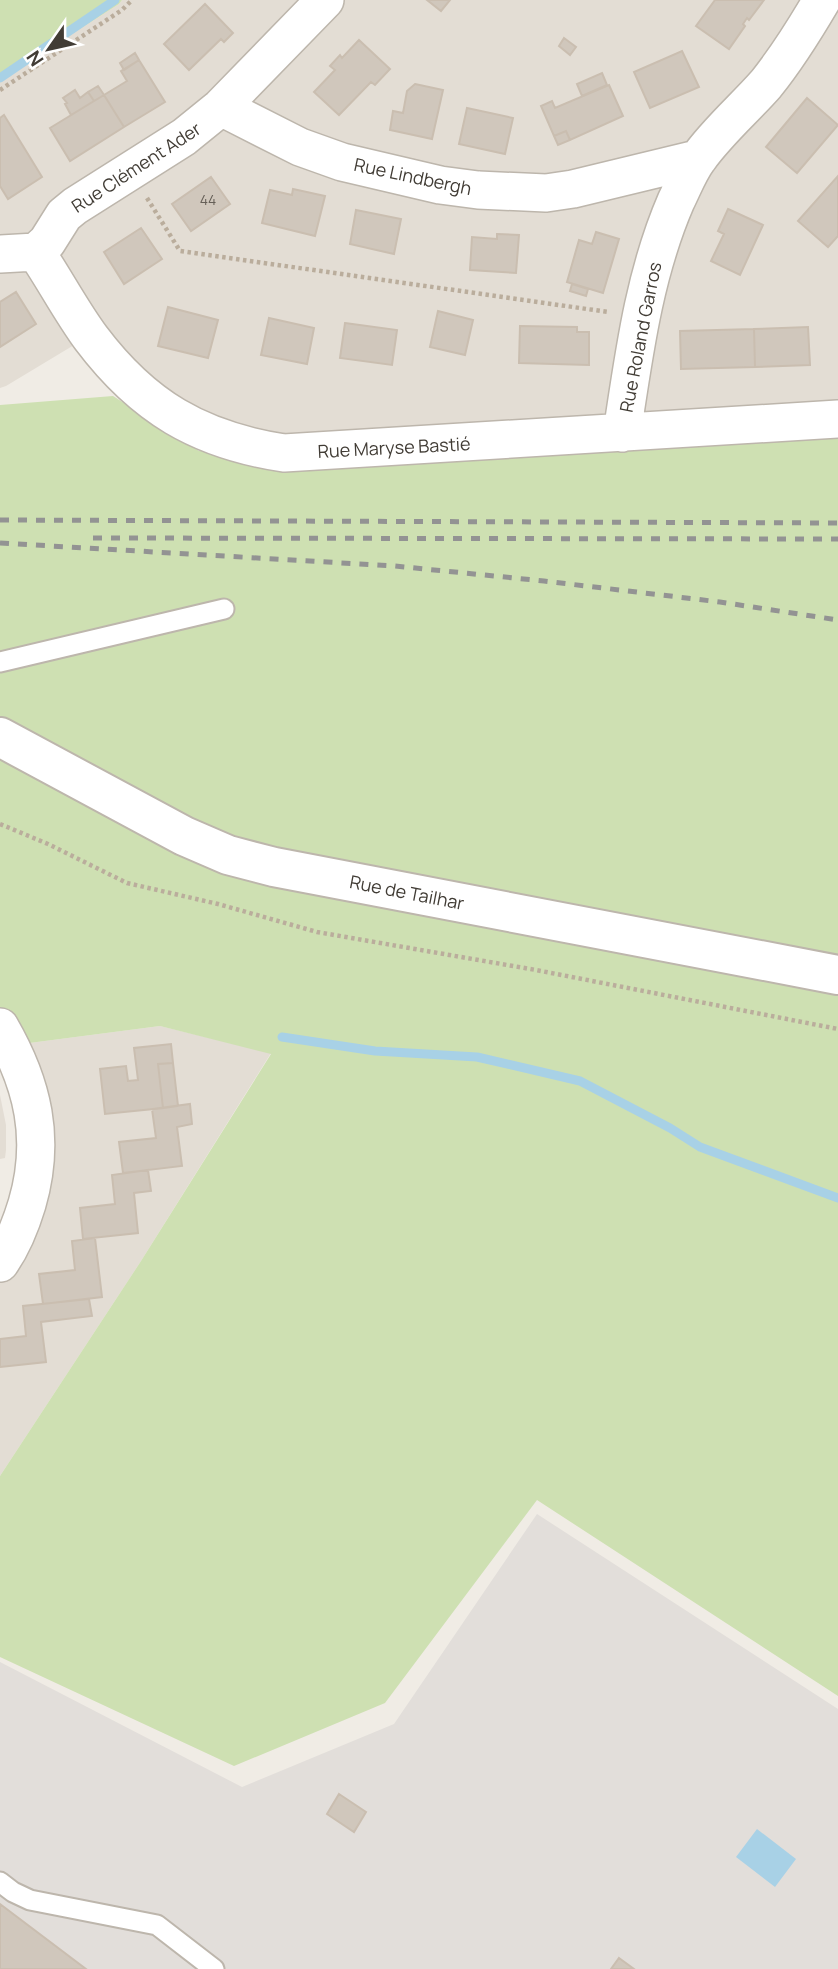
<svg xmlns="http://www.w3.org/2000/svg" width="838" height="1969" font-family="Manrope,sans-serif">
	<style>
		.residential { fill: #e3ddd4 }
		.industrial { fill: #e2deda }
		.green { fill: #cee0b2 }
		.water { fill: #a8d1e6 }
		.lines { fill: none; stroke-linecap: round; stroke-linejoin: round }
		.stream { stroke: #a8d1e6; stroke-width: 9 }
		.building { fill: #d0c7bc; stroke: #cabeb0; stroke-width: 2 }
		.service-casing { stroke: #bdb6ac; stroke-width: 23 }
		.minor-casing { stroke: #bdb6ac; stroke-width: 40 }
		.tertiary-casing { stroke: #bdb6ac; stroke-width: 42 }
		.path { stroke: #baad9c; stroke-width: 4.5; stroke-dasharray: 3.5 3.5; stroke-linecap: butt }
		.service { stroke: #fff; stroke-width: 19 }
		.minor { stroke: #fff; stroke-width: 37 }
		.tertiary { stroke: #fff; stroke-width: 38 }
		.rail { stroke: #939393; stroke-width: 5; stroke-dasharray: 9 9; stroke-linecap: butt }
		.labels { text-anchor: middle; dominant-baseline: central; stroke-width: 7; stroke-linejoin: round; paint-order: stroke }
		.number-label { font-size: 14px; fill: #655f57 }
		.street-label { font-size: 18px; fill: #413c35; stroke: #fff }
	</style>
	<rect width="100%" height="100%" fill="#f0ece5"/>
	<path class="residential" d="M122 0H838V419L284 453 168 412 89 336 6 386 0 388V80L119 4Z
		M160 1026 271 1053 141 1261 0 1476V1269L30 1211 14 1045Z
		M0 1095 6 1125V1150L5 1158 0 1159Z"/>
	<path class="industrial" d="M537 1514 838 1709V1969H0V1662L242 1787 394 1724Z"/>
	<path class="green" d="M0 0H122L119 4 0 80Z
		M113 396 199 451 284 453 838 419V1696L537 1500 385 1703 234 1766 0 1657V1476L141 1261 271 1054 160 1026 14 1045 0 1024V405Z"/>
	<path class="water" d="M757 1829 796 1859 775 1887 736 1857Z"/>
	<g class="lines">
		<path class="stream" d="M0 78 115 0
			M282 1037 375 1051 477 1057 580 1081 670 1128 700 1147 838 1198"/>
	</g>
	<path class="building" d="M427 0H450L441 11Z
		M715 0H764L749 20 747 18 743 24 745 26 729 49 696 26Z
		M205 4 233 33 224 42 221 39 189 70 164 44Z
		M564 38 576 47 570 55 559 46Z
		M359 40 390 69 375 85 371 82 339 115 314 92 335 70 330 66 340 55 342 58Z
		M682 51 699 87 650 108 634 72Z
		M135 53 139 60 124 70 120 63Z
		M139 60 165 102 124 127 104 95 127 81 121 71Z
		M602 73 607 85 582 96 577 84Z
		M415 84 443 90 432 139 390 130 393 111 403 113 407 91Z
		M609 85 623 116 570 140 566 131 554 136 541 106 552 101 555 108Z
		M98 86 104 95 94 101 88 92Z
		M75 90 80 98 88 92 94 101 71 115 65 104 67 103 63 98Z
		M104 95 124 127 70 161 50 128Z
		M807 98 838 125 797 173 766 147Z
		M467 108 513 118 505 154 459 144Z
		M4 115 42 177 8 199 0 186V118Z
		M566 131 570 140 558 145 554 136Z
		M838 176V236L828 247 798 221Z
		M211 177 230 204 191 231 172 204Z
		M293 189 325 196 315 236 262 223 270 190 292 195Z
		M728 209 763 225 740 275 711 261 724 234 718 231Z
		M356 210 401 219 394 254 350 244Z
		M141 228 162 259 124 284 104 252Z
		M596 232 619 239 603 293 567 282 579 240 592 244Z
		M497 234 519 235 516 273 470 270 472 237 497 239Z
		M572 284 588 289 586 296 570 291Z
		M16 292 36 324 0 347V302Z
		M168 307 218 320 208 358 158 346Z
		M438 311 473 320 465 355 430 347Z
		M269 318 314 328 307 364 261 355Z
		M345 323 397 330 392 365 340 358Z
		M520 326 577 327V332H589V365L519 363Z
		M808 327 810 365 755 367 754 329Z
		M754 329 755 367 681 369 680 331Z
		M171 1044 173 1063 158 1064 163 1108 105 1114 100 1069 126 1066 128 1081 138 1080 134 1048Z
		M173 1063 178 1106 163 1108 158 1064Z
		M190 1104 192 1124 177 1127 182 1166 123 1173 119 1142 156 1138 152 1109Z
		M148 1170 151 1191 134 1193 138 1233 83 1239 80 1208 115 1204 112 1175Z
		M95 1238 102 1297 43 1304 39 1274 75 1270 72 1241Z
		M89 1299 92 1316 41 1322 46 1362 0 1367V1339L26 1336 23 1306Z
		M339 1794 366 1812 354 1832 327 1814Z
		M0 1904 86 1969H0Z
		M619 1958 634 1969H611Z"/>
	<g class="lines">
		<defs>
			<path id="service" d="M0 662 224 609
				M0 1882 13 1892 30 1900 157 1925 214 1969"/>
			<path id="minor" d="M221 107 300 147 342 162 440 185 478 190 546 193 573 189 697 159
				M36 252C55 280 71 311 91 338 143 407 199 440 284 453L838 419
				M0 254 36 252 47 242 64 215 75 206 184 137 221 107 325 0
				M622 433C634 354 644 275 676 201 683 187 689 171 698 159 717 132 744 109 766 84 787 58 805 29 822 0
				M0 1027C33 1084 46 1139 27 1204 21 1224 12 1246 0 1263"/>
			<path id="tertiary" d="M0 737 184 836 228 855 274 867 838 975"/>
		</defs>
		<use href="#service" class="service-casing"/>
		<use href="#minor" class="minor-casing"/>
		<use href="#tertiary" class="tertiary-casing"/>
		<path class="path" d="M0 90 122 10 132 0
			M147 198 180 251 608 312
			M0 824 48 844 127 883 218 904 317 932 536 970 838 1029"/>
		<use href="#service" class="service"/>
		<use href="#minor" class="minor"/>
		<use href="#tertiary" class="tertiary"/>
		<path class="rail" d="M0 520 838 523
			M93 538 838 539
			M0 543 395 566 544 581 720 602 838 620"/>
	</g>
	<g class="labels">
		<g class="number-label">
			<text x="208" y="199">44</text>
		</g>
		<g class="street-label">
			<text transform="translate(136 167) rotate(-33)">Rue Clément Ader</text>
			<text transform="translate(413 176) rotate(12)">Rue Lindbergh</text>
			<text transform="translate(640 337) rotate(-79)">Rue Roland Garros</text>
			<text transform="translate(394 447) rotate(-3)">Rue Maryse Bastié</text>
			<text transform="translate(407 892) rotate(11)">Rue de Tailhar</text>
		</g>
	</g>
	<g transform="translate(49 49) rotate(236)" stroke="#ffffff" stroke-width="5" paint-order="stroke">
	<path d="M0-5L12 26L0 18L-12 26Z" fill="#413c35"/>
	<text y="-10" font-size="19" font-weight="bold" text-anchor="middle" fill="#413c35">N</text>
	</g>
</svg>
